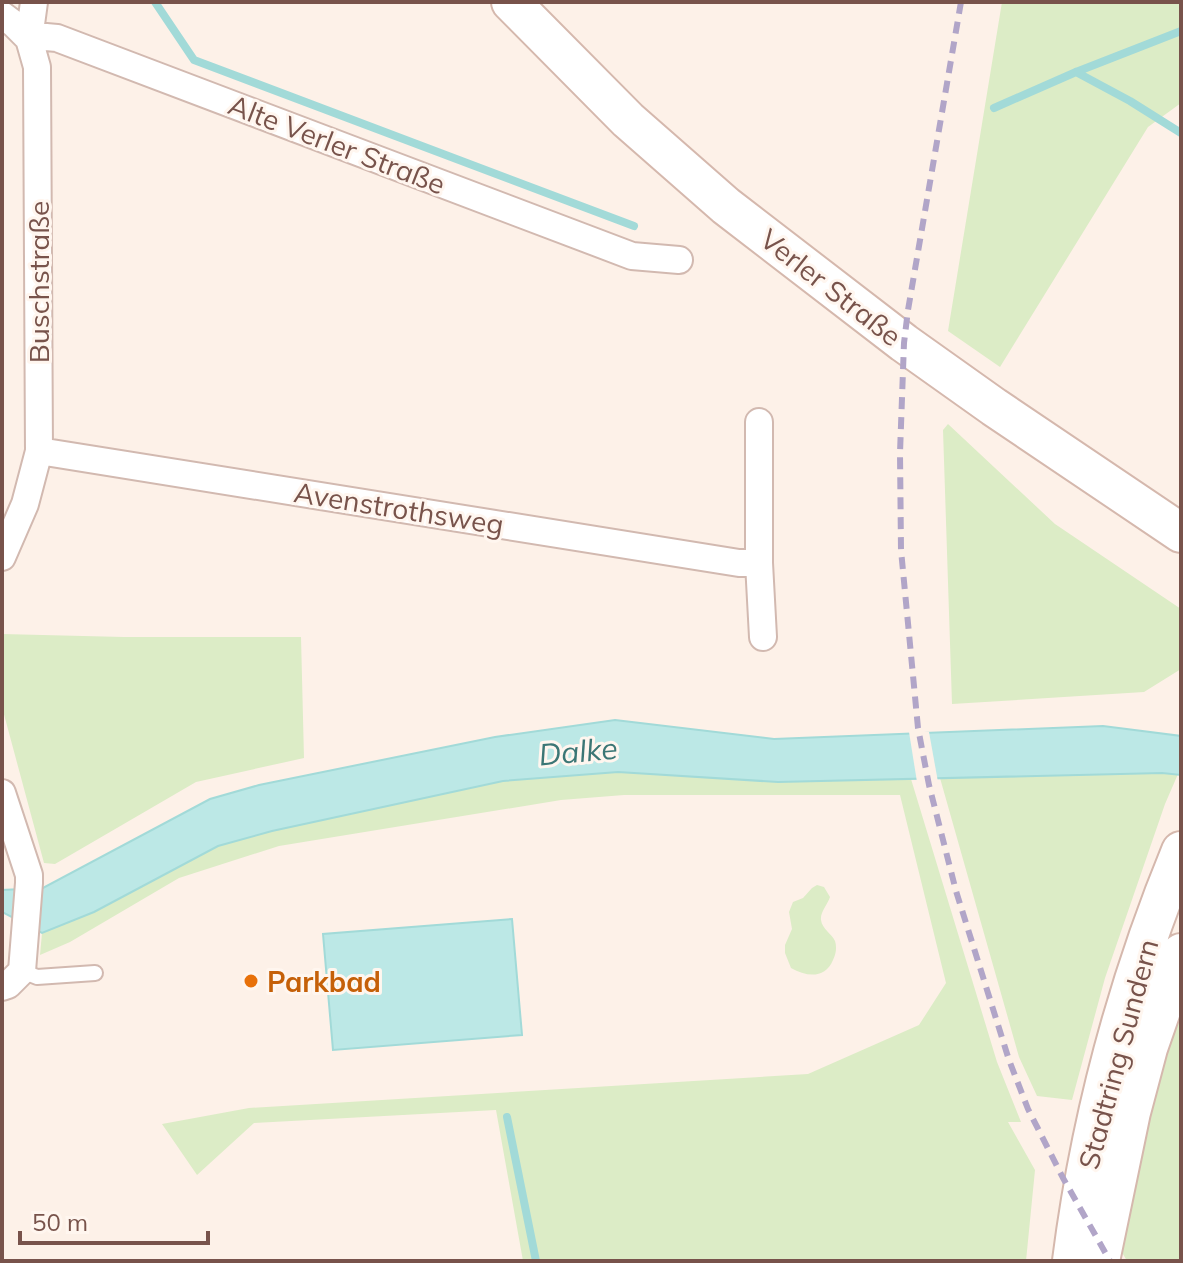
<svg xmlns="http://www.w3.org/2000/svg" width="1183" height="1263" font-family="Mulish,sans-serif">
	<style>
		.green { fill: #dcecc6 }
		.water { fill: #bce8e6; stroke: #a2dad8; stroke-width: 2 }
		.pier { fill: #fdf1e8 }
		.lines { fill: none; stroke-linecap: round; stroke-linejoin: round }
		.stream { stroke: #a2dad8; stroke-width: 8 }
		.lane-casing { stroke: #d2b9b0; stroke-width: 18 }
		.street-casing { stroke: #d2b9b0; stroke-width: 30 }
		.secondary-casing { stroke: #d5b8ad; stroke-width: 42 }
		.lane { stroke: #fff; stroke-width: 14 }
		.street { stroke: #fff; stroke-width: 26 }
		.secondary { stroke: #fff; stroke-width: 38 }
		.rail { stroke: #b1a5c8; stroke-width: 6; stroke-dasharray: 12 8; stroke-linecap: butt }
		.food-dot { fill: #e8710a; stroke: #fff6ef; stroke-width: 3 }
		.labels { text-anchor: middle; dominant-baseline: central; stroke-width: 6; stroke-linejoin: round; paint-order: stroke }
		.street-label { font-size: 28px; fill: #78534b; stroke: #fff6ef }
		.food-label { font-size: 28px; font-weight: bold; fill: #c56008; stroke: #fff6ef; text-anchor: start }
		.water-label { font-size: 30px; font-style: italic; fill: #3b7675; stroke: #fff6ef }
	</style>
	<rect width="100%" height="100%" fill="#fdf1e8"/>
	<path class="green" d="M1002 2H1181V103L1148 127 1000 367 948 331Z
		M948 424 1055 524 1181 609V669L1144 692 952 704 943 430Z
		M2 634 124 637H301L304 758 196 782 55 864 44 863 2 707Z
		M618 772 778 782 911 779 997 1062 1021 1122H1008L1035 1170 1026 1261H523L496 1110 254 1123 197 1175 162 1124 249 1108 808 1074 919 1025 946 983 900 795H624L561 800 279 846 179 878 70 942 40 955 42 933 94 912 217 846 272 831 503 781Z
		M1162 773 1178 774 1165 804 1105 978 1072 1100 1037 1096 1019 1057 940 778Z
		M817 885 824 887 830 897C828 904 820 912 821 920 822 929 832 934 835 941 837 947 836 954 833 960 825 979 807 977 791 968L785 953V945L792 929 789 912 793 902 803 898 812 888Z
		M1181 1011V1261H1127L1116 1242 1133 1156Z"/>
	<path class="water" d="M615 720 774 739 1103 726 1181 736V775L1162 773 778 782 618 772 503 781 272 831 218 846 94 912 42 933 2 912V890L43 888 210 799 259 785 495 737Z
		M512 919 522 1035 333 1050 323 934Z"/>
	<path class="pier" d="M909 732H929L938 782H917Z"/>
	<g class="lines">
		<path class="stream" d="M155 2 194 60 634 226
			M1076 72 1130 101 1181 133
			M994 108 1076 72 1181 31
			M507 1117 536 1261"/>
		<defs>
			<path id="lane" d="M22 971 37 977 95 973"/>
			<path id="street" d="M2 15 14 24 29 39
				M29 39 46 37 57 38 632 256 679 260
				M759 422V563L763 637
				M39 451 739 563H759
				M2 557 25 504 39 451 37 67 29 39 34 2
				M2 793 29 875V883L22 971 8 985 2 987"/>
			<path id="secondary" d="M511 2 628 120 726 206 904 343 994 407 1181 533
				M1072 1261C1090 1120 1127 982 1181 851
				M1100 1261 1131 1112 1148 1048 1181 953"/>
		</defs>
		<use href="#lane" class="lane-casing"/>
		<use href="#street" class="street-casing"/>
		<use href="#secondary" class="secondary-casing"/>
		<use href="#lane" class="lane"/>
		<use href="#street" class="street"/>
		<use href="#secondary" class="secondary"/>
		<path class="rail" d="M961 2 908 310 904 343 900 453 901 550 918 728 929 785 956 891 1009 1060 1028 1109 1063 1178 1110 1261"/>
	</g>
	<circle class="food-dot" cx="251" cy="981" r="8"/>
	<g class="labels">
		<g class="street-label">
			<text transform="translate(337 144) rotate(21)">Alte Verler Straße</text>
			<text transform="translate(38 282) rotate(-90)">Buschstraße</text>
			<text transform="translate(831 287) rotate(38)">Verler Straße</text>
			<text transform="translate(399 508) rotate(9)">Avenstrothsweg</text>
			<text transform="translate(1118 1054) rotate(-75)">Stadtring Sundern</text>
		</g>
		<g class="food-label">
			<text x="267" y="981">Parkbad</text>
		</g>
		<g class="water-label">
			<text transform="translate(578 751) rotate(-5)">Dalke</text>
		</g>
	</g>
	<rect width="1183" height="1263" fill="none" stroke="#78534b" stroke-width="8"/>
	<path d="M20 1231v12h188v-12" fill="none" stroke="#78534b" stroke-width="4"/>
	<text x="32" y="1231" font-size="24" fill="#78534b" stroke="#fff6ef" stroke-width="6" paint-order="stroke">50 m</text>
</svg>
